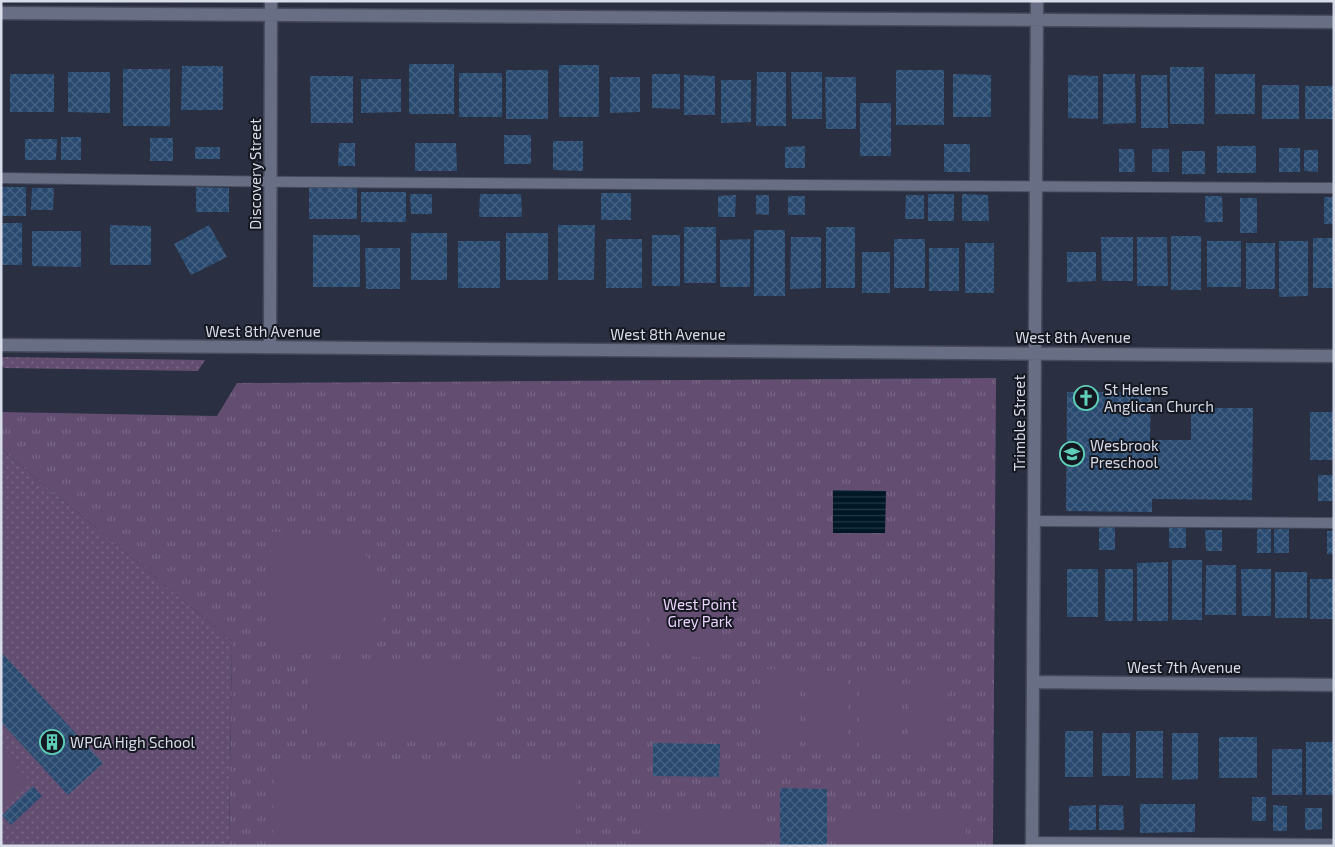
<svg xmlns="http://www.w3.org/2000/svg" width="1335" height="847" font-family="'Exo 2',sans-serif">
	<style>
		.grass { fill: url(#grass-dots) }
		.park { fill: url(#park-tufts) }
		.pitch { fill: #634e72 }
		.water { fill: url(#water-rules) }
		.building { fill: url(#building-cross-hatch) }
		.lines { fill: none; stroke-linecap: round; stroke-linejoin: round }
		.lane-casing { stroke: #464a5a; stroke-width: 12 }
		.street-casing { stroke: #464a5a; stroke-width: 15 }
		.lane { stroke: #686e84; stroke-width: 10 }
		.street { stroke: #686e84; stroke-width: 12 }
		.labels { text-anchor: middle; dominant-baseline: central; stroke-width: 4; stroke-linejoin: round; paint-order: stroke }
		.street-label { font-size: 15px; fill: #d8dce9; stroke: #151820 }
		.poi-label { font-size: 15px; fill: #d8dce9; stroke: #151820; text-anchor: start }
		.park-label { font-size: 15px; fill: #ebd3fe; stroke: #151820 }
	</style>
	<defs>
		<pattern id="grass-dots" width="8" height="8" patternUnits="userSpaceOnUse" patternTransform="scale(1.25)"><rect width="8" height="8" fill="#634e72"/><path d="M2 2h.1M6 6h.1" fill="none" stroke="#796786" stroke-width="1.8" stroke-linecap="round"/></pattern>
		<pattern id="park-tufts" width="24" height="20" patternUnits="userSpaceOnUse" patternTransform="scale(1.25)"><rect width="24" height="20" fill="#634e72"/><path d="M3 7l-1-3M5 7V3M7 7l1-3M15 17l-1-3M17 17v-4M19 17l1-3" fill="none" stroke="#796786"/></pattern>
		<pattern id="water-rules" width="6" height="5" patternUnits="userSpaceOnUse" patternTransform="scale(1.25)"><rect width="6" height="5" fill="#001726"/><path d="M0 2.5h6" fill="none" stroke="#243846"/></pattern>
		<pattern id="building-cross-hatch" width="8" height="8" patternUnits="userSpaceOnUse" patternTransform="scale(1.25)"><rect width="8" height="8" fill="#29496f"/><path d="M0 0l8 8M0 8l8-8" fill="none" stroke="#476384"/></pattern>
	</defs>
	<rect width="100%" height="100%" fill="#2a2f42"/>
	<path class="grass" d="M1 357 205 360 198 371 4 368 1 364Z
		M1 449 232 641 229 846H1Z"/>
	<path class="park" d="M996 378 993 846H229L232 641 1 449V412L217 416 237 383Z"/>
	<path class="pitch" d="M267 531 353 538 392 590 374 643 353 650 278 651 269 643Z
		M651 598H722L720 646 710 658 649 652Z
		M309 660 494 663 493 738 307 734Z
		M760 669 799 670V752L760 751Z
		M859 670 898 671V752H859Z
		M910 670H948L947 752H908Z
		M810 671H848V752H810Z
		M1 749 29 780 1 805Z
		M274 760 577 763 576 846H248V845H273Z
		M837 813H966V846H836Z
		M643 816H764V846H643Z"/>
	<path class="water" d="M833 490 886 491 885 533H833Z"/>
	<path class="building" d="M409 64H454V114H409Z
		M559 65H599V117H559Z
		M182 66H223V110H181Z
		M1170 67H1204V124H1170Z
		M123 69H170V126H123Z
		M506 70H548V119H506Z
		M896 70H944V125H896Z
		M68 72H110V113L68 112Z
		M757 72H786V126H756Z
		M791 72H822V119H792Z
		M459 73H502V117H459Z
		M10 74H54V112H10Z
		M652 74H680V109L652 108Z
		M953 74 991 75V117H953Z
		M1103 74H1135L1136 123 1103 124Z
		M1215 74H1255V114H1215Z
		M684 75 715 76V115H684Z
		M1068 75 1098 76V119L1068 118Z
		M1141 75H1167L1168 128H1141Z
		M310 76H353V123H311Z
		M610 77H640V112L610 113Z
		M825 77H856V129H826Z
		M361 79H401V112L361 113Z
		M721 80H751V122L721 123Z
		M1262 85H1299V119H1262Z
		M1305 86H1334V119H1305Z
		M860 103H891V156H860Z
		M504 135H531V164H504Z
		M61 137H81V160H61Z
		M150 138H173V161H150Z
		M25 139H57L56 160H25Z
		M553 141H583V171L553 170Z
		M339 143H355V166H338Z
		M415 143H456L457 171H415Z
		M944 144H970V172H944Z
		M805 146V168H785V147Z
		M1217 146H1256V173H1217Z
		M195 147H220V159H195Z
		M1279 148H1300V172H1279Z
		M1119 149H1134L1135 172H1119Z
		M1152 149H1169V172H1152Z
		M1304 150H1318V172L1304 171Z
		M1182 151H1205V174H1182Z
		M1 187H26V216H1Z
		M196 187 229 188V212H196Z
		M32 188H54L53 210H31Z
		M309 188H357V219H309Z
		M361 192H406V222H361Z
		M601 193H631V220H601Z
		M410 194H432V214H411Z
		M480 194H521L522 217H479Z
		M928 194H954V221H928Z
		M962 194 988 195 989 221H962Z
		M736 195 735 217H718V196Z
		M756 195H769V215L756 214Z
		M906 195H924V219H905Z
		M788 196H805V215H788Z
		M1205 196H1222L1223 222H1205Z
		M1324 197H1334V224H1324Z
		M1240 198H1257V233H1240Z
		M1 223H22V265H1Z
		M110 225 151 226V265H110Z
		M209 225 227 257 191 275 174 244Z
		M558 225H595L594 280H558Z
		M684 227H716V283H684Z
		M826 227H855V288H826Z
		M754 230H785V296H754Z
		M32 231H81V267L32 266Z
		M411 233H447V280H411Z
		M506 233H548V280H506Z
		M313 235H360V287H313Z
		M652 235H680V286H652Z
		M1171 236H1201V290H1171Z
		M791 237H821V288L790 289Z
		M1101 237H1133V281H1102Z
		M1137 237H1167L1168 286H1137Z
		M1313 238H1334V288H1313Z
		M606 239H642V288H606Z
		M750 239V287H720V240Z
		M894 239H925V288H894Z
		M458 241H500V288H458Z
		M1207 241H1241V287H1207Z
		M1279 241H1308V296L1279 297Z
		M965 243H994V293H965Z
		M1246 243H1275V289H1246Z
		M365 248H400V289H366Z
		M929 248H959V291H929Z
		M862 252H890V293H862Z
		M1067 252H1096V281L1067 282Z
		M1067 392H1151L1150 440H1191V408H1253L1252 500 1152 499V512L1066 511Z
		M1310 412H1334V460H1310Z
		M1318 475H1334V501H1318Z
		M1099 526H1115V550H1099Z
		M1169 527H1186V548H1169Z
		M1257 529H1271V553H1257Z
		M1274 529H1289V553H1274Z
		M1205 530H1222V551H1206Z
		M1327 531H1334V554H1327Z
		M1172 560H1202V620H1172Z
		M1168 562V621H1137V563Z
		M1206 565H1236V615H1205Z
		M1067 569H1098V617H1067Z
		M1105 569H1133V621H1105Z
		M1241 569H1271V616H1242Z
		M1275 572H1307V618H1275Z
		M1310 579H1334V619H1310Z
		M1 652 103 763 68 795 1 722Z
		M1065 731H1093V777H1065Z
		M1136 731H1163V778H1136Z
		M1102 733H1130V776H1102Z
		M1172 733H1198V779L1172 780Z
		M1219 737H1257V778H1219Z
		M1306 742H1334V795H1306Z
		M653 743 720 744 719 777 653 776Z
		M1272 749H1302V795H1272Z
		M33 786 42 796 11 825 2 815Z
		M780 788 827 789V846H780Z
		M1252 797H1266V821H1252Z
		M1140 804H1195V832L1140 833Z
		M1096 805V830H1069V806Z
		M1099 805H1123L1124 830H1099Z
		M1273 805 1287 806V831H1273Z
		M1305 808H1322V829L1305 830Z"/>
	<g class="lines">
		<defs>
			<path id="lane" d="M1 178 300 182 1334 188
				M1034 521 1334 523
				M1032 842 1334 844"/>
			<path id="street" d="M1 13 1334 22
				M1 345 1334 356
				M270 347 271 1
				M1033 682 1334 685
				M1032 846 1037 1"/>
		</defs>
		<use href="#lane" class="lane-casing"/>
		<use href="#street" class="street-casing"/>
		<use href="#lane" class="lane"/>
		<use href="#street" class="street"/>
	</g>
	<defs>
		<symbol id="church-ring" viewBox="-11 -11 22 22"><circle r="9.5" fill="#151820" stroke="#5eceb8" stroke-width="1.5"/><path d="M-1.2-6h2.4v3.5h3.3v2.4h-3.3V6h-2.4V-.1h-3.3v-2.4h3.3Z" fill="#5eceb8"/></symbol>
		<symbol id="school-ring" viewBox="-11 -11 22 22"><circle r="9.5" fill="#151820" stroke="#5eceb8" stroke-width="1.5"/><path d="M0-5L7-2L0 1L-7-2ZM-4 1L0 2.5L4 1V4Q0 6-4 4Z" fill="#5eceb8"/></symbol>
		<symbol id="building-ring" viewBox="-11 -11 22 22"><circle r="9.5" fill="#151820" stroke="#5eceb8" stroke-width="1.5"/><path d="M-4-6H4V6H1V3H-1V6H-4ZM-2.5-4.3h1.7v1.8h-1.7ZM.8-4.3h1.7v1.8H.8ZM-2.5-1h1.7V.8h-1.7ZM.8-1h1.7V.8H.8Z" fill="#5eceb8"/></symbol>
	</defs>
	<g fill-rule="evenodd">
		<use href="#church-ring" x="1072" y="384" width="28" height="28"/>
		<use href="#school-ring" x="1058" y="440" width="28" height="28"/>
		<use href="#building-ring" x="38" y="728" width="28" height="28"/>
	</g>
	<g class="labels">
		<g class="street-label">
			<text transform="translate(255 174) rotate(-90)">Discovery Street</text>
			<text x="263" y="331">West 8th Avenue</text>
			<text x="668" y="334">West 8th Avenue</text>
			<text x="1073" y="337">West 8th Avenue</text>
			<text transform="translate(1019 423) rotate(-90)">Trimble Street</text>
			<text x="1184" y="667">West 7th Avenue</text>
		</g>
		<g class="poi-label">
			<text x="1104" y="389">St Helens<tspan x="1104" dy="17">Anglican Church</tspan></text>
			<text x="1090" y="445">Wesbrook<tspan x="1090" dy="17">Preschool</tspan></text>
			<text x="70" y="742">WPGA High School</text>
		</g>
		<g class="park-label">
			<text x="700" y="604">West Point<tspan x="700" dy="17">Grey Park</tspan></text>
		</g>
	</g>
	<rect width="1335" height="847" fill="none" stroke="#d8dce9" stroke-width="5"/>
</svg>
